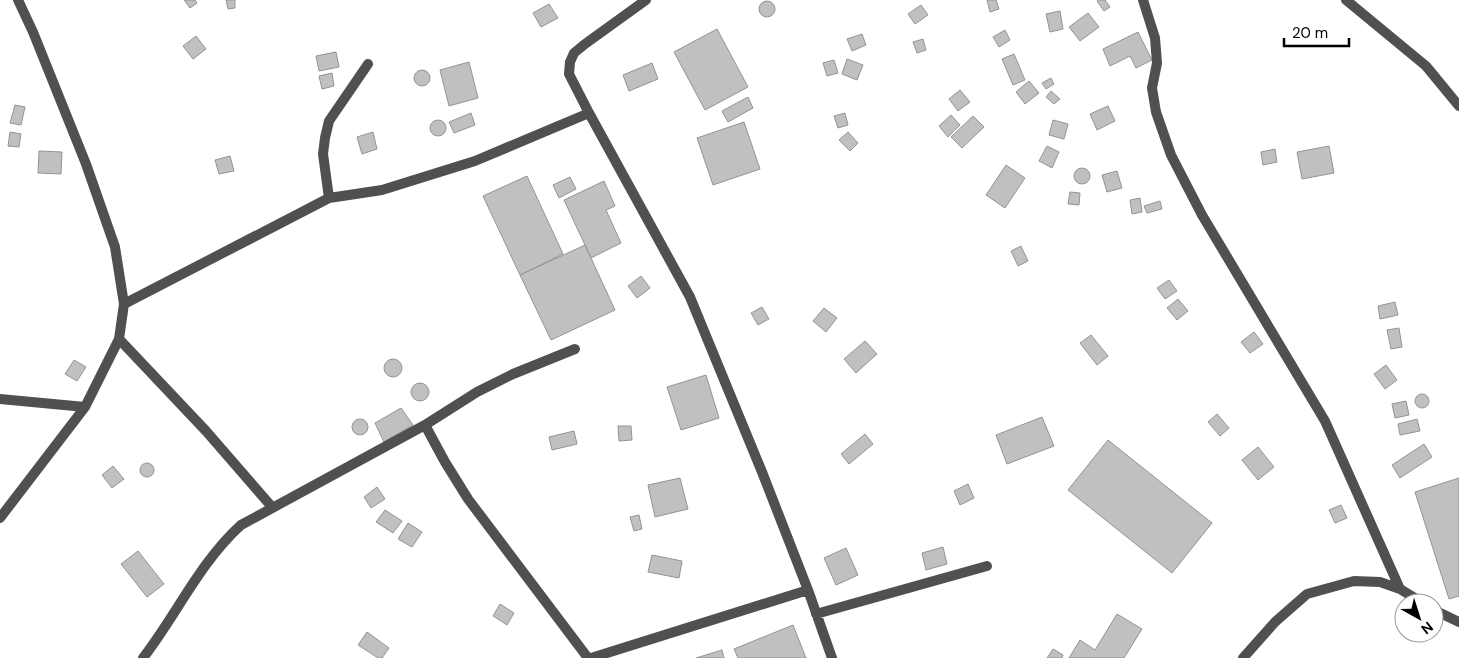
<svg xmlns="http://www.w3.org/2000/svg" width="1459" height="658" font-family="'DM Sans',sans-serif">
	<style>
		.building { fill: #c0c0c0; stroke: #949494 }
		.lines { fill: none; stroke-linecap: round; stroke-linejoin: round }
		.minor { stroke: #505050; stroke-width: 10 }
	</style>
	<rect width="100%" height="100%" fill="#fff"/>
	<path class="building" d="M184 0H195L197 3 190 8Z
		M226 0H235V8L228 9Z
		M987 0H996L999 9 990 12Z
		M1098 0H1105L1110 7 1104 11 1097 1Z
		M759 9a8 8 0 1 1 16 0a8 8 0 1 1-16 0Z
		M549 4 558 18 541 27 533 13Z
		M921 5 928 15 915 24 908 14Z
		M1060 11 1063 29 1050 32 1046 14Z
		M1088 13 1099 27 1080 41 1069 27Z
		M717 29 748 87 705 110 674 52Z
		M1005 30 1010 40 999 47 993 37Z
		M1138 32 1152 60 1136 68 1130 56 1110 66 1103 49Z
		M862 34 866 45 852 51 847 39Z
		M196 36 206 49 193 59 183 46Z
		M923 39 926 50 917 53 913 42Z
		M336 52 339 67 319 71 316 56Z
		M1014 54 1025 80 1013 85 1002 59Z
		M847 59 863 65 857 80 842 74Z
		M834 60 838 73 827 76 823 63Z
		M469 62 478 98 449 106 440 70Z
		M652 63 658 79 629 91 623 75Z
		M414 78a8 8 0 1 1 16 0a8 8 0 1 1-16 0Z
		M332 73 334 86 322 89 319 76Z
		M1051 78 1054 84 1046 89 1042 83Z
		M1029 81 1039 93 1025 104 1016 92Z
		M960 90 970 102 958 111 949 99Z
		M1051 91 1060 99 1054 104 1046 97Z
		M748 97 753 108 728 122 722 111Z
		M15 105 25 107 21 125 10 123Z
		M1108 106 1115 121 1097 130 1090 114Z
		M471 113 475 125 454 133 449 122Z
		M845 113 848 125 838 128 834 116Z
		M951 115 960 125 948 137 939 126Z
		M973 116 984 127 962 148 951 137Z
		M430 128a8 8 0 1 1 16 0a8 8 0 1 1-16 0Z
		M1053 120 1068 124 1064 139 1049 135Z
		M744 122 760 169 713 185 697 138Z
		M10 132 21 134 19 147 8 146Z
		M373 132 377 149 362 154 357 137Z
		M848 132 858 143 850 151 839 140Z
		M1047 146 1059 152 1052 168 1039 161Z
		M1329 146 1334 173 1302 179 1297 152Z
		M1275 149 1277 162 1263 165 1261 152Z
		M39 151 62 152 61 174 38 173Z
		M230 156 234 171 219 174 215 160Z
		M1006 165 1025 178 1005 208 986 195Z
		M1074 176a8 8 0 1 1 16 0a8 8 0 1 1-16 0Z
		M1117 171 1122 188 1107 192 1102 175Z
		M527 176 563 254 520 275 483 196Z
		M570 177 576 189 559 198 553 185Z
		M604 181 615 206 606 210 621 243 591 258 564 200Z
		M1070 192 1080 193 1079 205 1068 204Z
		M1140 198 1142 212 1132 214 1130 200Z
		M1160 201 1162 209 1147 213 1144 206Z
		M585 245 615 310 551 340 520 275Z
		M1021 246 1028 261 1018 266 1011 251Z
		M641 276 650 288 637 298 628 286Z
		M1169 280 1177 291 1165 299 1157 288Z
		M1178 299 1188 311 1177 320 1167 308Z
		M1395 302 1398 315 1380 319 1378 306Z
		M762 307 769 319 758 325 751 313Z
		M824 308 837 318 826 332 813 321Z
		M1399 328 1402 347 1391 349 1387 330Z
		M1254 332 1263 344 1250 353 1241 342Z
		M1091 335 1108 356 1097 365 1080 343Z
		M865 341 877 354 856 373 844 359Z
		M384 368a9 9 0 1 1 18 0a9 9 0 1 1-18 0Z
		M74 360 86 367 77 381 65 374Z
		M1386 365 1397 380 1385 389 1374 374Z
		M706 375 719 418 681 430 667 387Z
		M411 392a9 9 0 1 1 18 0a9 9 0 1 1-18 0Z
		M1415 401a7 7 0 1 1 14 0a7 7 0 1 1-14 0Z
		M1406 401 1409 415 1395 418 1392 404Z
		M401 408 413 425 384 442 375 423Z
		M1217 414 1229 428 1220 436 1208 422Z
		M1042 417 1054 446 1007 464 996 435Z
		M1417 419 1420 431 1400 435 1398 424Z
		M352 427a8 8 0 1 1 16 0a8 8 0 1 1-16 0Z
		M618 426H631L632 440 619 441Z
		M574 431 577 444 552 450 549 437Z
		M865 434 873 444 849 464 841 454Z
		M1108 440 1212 523 1172 573 1068 490Z
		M1424 444 1432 457 1400 478 1392 465Z
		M1258 447 1274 467 1258 480 1242 460Z
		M140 470a7 7 0 1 1 14 0a7 7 0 1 1-14 0Z
		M113 466 124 479 112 488 102 475Z
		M680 478 688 509 655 517 648 485Z
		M1459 478V596L1449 599 1415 492Z
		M968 484 974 498 960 505 954 491Z
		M377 487 385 499 371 508 364 497Z
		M1341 505 1347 518 1335 523 1329 510Z
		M385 510 402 521 393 533 376 522Z
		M639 515 642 529 634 531 630 517Z
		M408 523 422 532 412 547 398 539Z
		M943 547 947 564 926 570 922 553Z
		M846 548 858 575 836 585 824 558Z
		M138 551 164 584 147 597 121 564Z
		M652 555 682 561 679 578 648 572Z
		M500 604 514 613 507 625 493 616Z
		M1117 614 1142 629 1124 658H1069L1080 640 1095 650Z
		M793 625 806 658H738L734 649Z
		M367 632 389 648 382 658H378L358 645Z
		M1053 649 1063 655 1062 658H1047Z
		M722 650 724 658H696Z"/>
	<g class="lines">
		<path class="minor" d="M646 0 585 44 574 53 570 62 569 74 589 113 690 297 762 472 808 590 832 658
			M1143 0 1155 38 1157 63 1152 88 1156 112 1171 155 1202 215 1325 421 1400 589
			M1346 0 1426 66 1459 106
			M329 198 323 154 325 138 329 121 368 64
			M124 304 329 198 382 190 475 161 589 113
			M119 339 206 431 272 507
			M0 399 85 407
			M425 425 445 462 468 499 588 658
			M0 518 85 407 119 339 124 304 115 247 86 164 33 32 18 0
			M1434 610 1459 622
			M816 614 987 566
			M143 658C177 614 200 562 241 525L425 425 477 392 513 374 575 349
			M591 658 808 590
			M1243 658 1275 622 1307 594 1354 581 1380 582 1400 589 1423 603"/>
	</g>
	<g transform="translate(1419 618) rotate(141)"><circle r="24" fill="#ffffff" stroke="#999999"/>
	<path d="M0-4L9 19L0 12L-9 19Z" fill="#000000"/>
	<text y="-8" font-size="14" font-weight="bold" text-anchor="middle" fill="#000000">N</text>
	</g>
	<path d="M1284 38v8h65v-8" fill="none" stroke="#000000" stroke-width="2.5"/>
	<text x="1292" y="38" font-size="15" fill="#000000" stroke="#ffffff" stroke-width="4" paint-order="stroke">20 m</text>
</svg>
